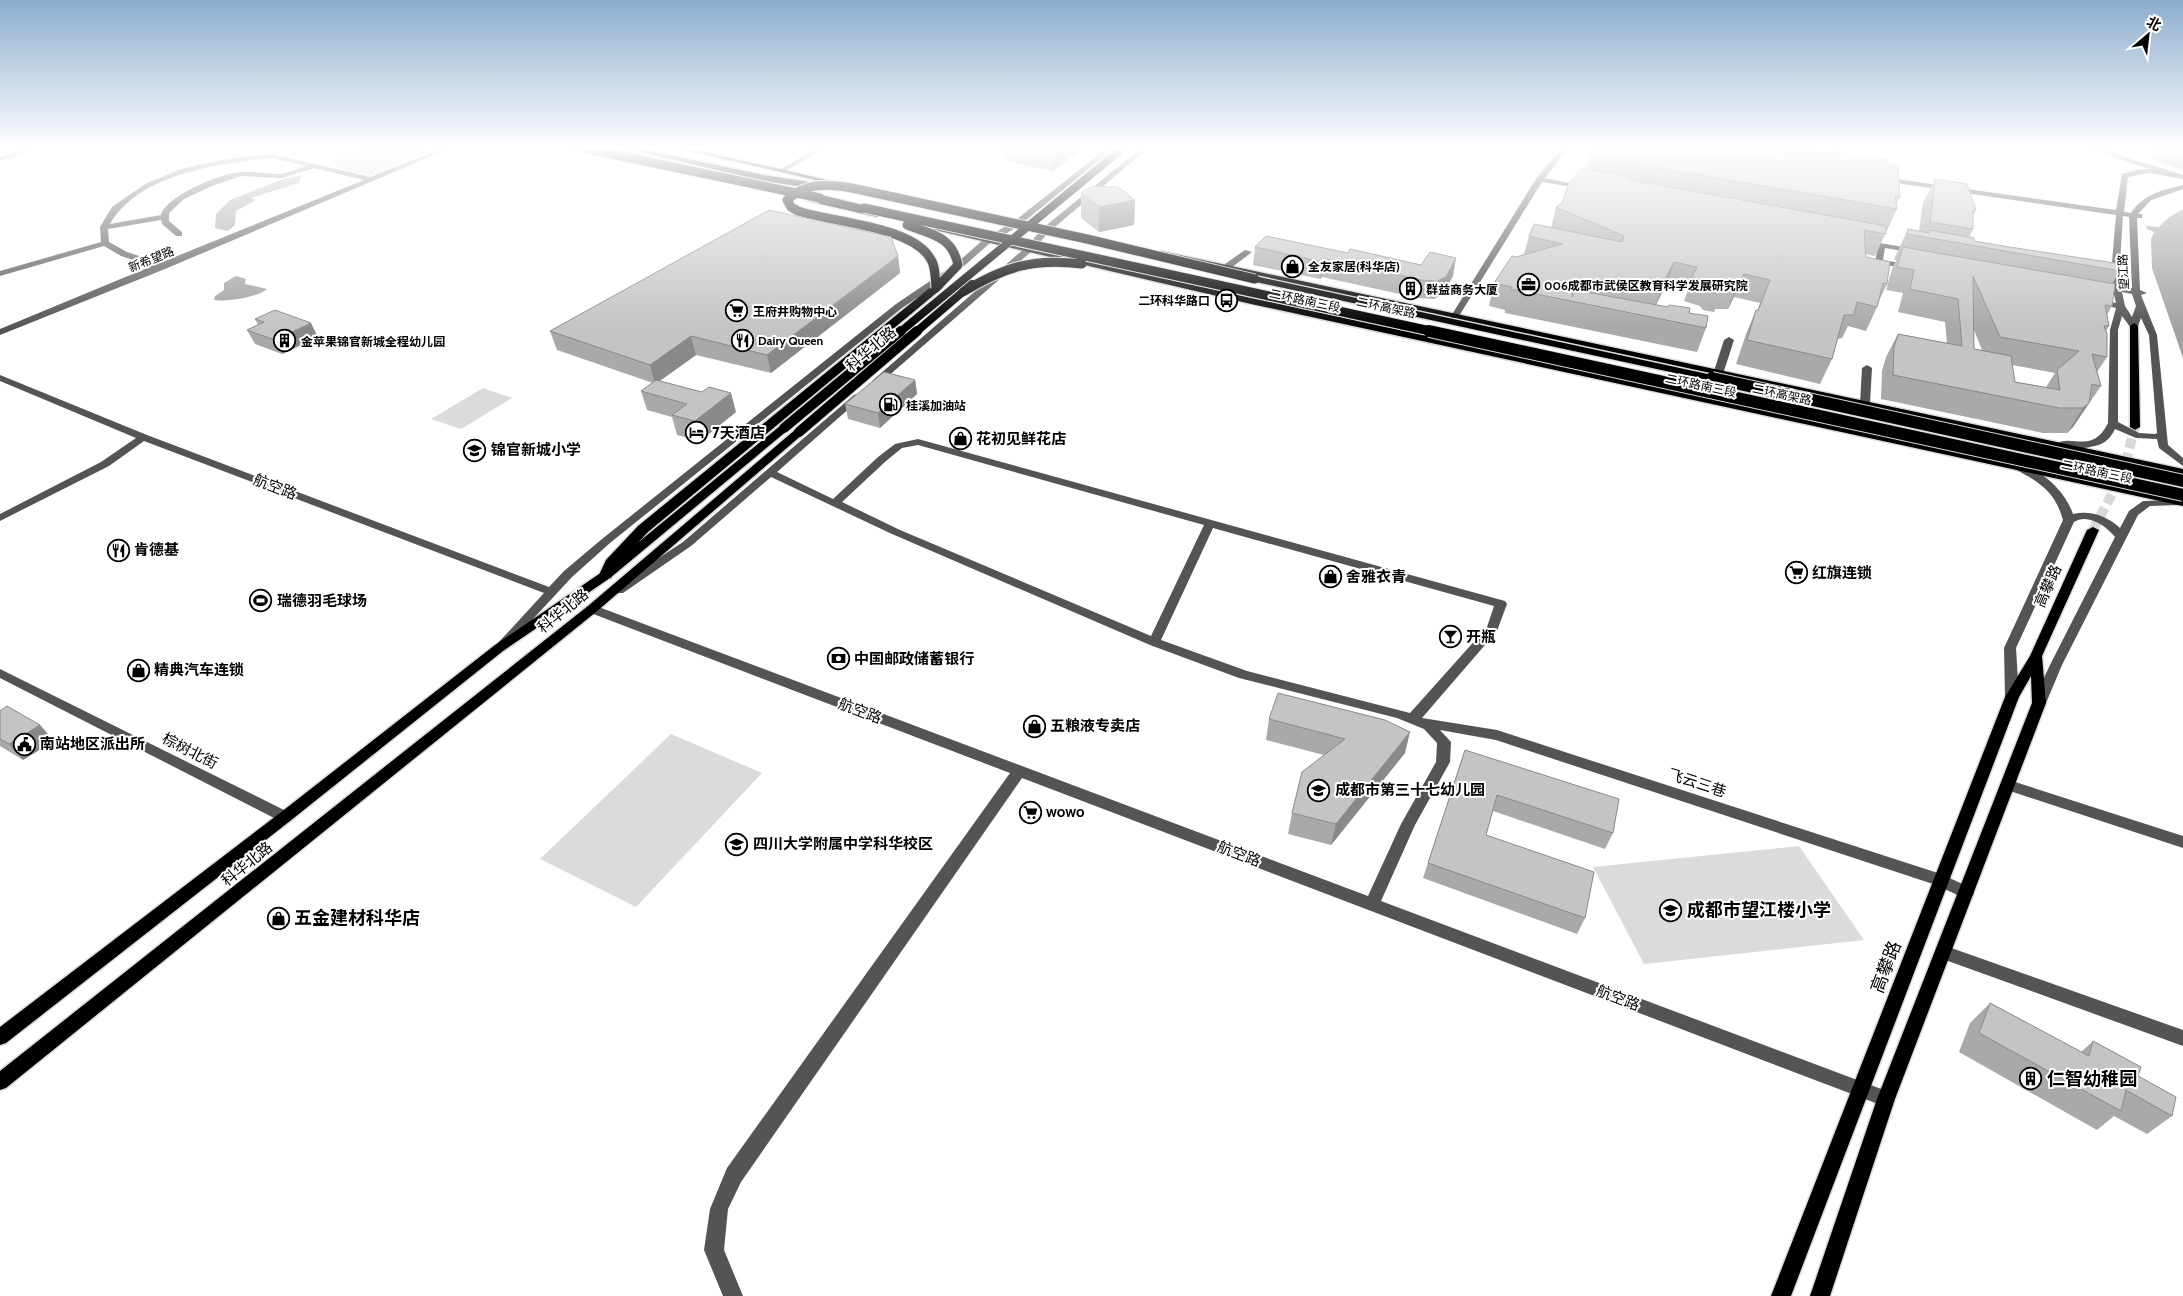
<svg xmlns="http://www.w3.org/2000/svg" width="2183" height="1296" font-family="Cabin,'Noto Sans SC',sans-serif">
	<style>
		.green { fill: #dbdbdb }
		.water { fill: #a2a2a2 }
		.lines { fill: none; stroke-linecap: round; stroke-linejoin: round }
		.major-tunnel { stroke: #d9d9d9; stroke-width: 10; stroke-dasharray: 10 5; stroke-linecap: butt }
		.major-casing { stroke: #dbdbdb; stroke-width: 3 }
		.highway-casing { stroke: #dbdbdb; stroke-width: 3 }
		.minor { fill: #545454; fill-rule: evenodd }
		.major { fill: #000; fill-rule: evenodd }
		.highway { fill: #000; fill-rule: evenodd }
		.major-bridge-far1-casing { stroke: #dbdbdb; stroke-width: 9; stroke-linecap: butt }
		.major-bridge-casing { stroke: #dbdbdb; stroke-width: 12; stroke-linecap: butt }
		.highway-bridge-far1-casing { stroke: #dbdbdb; stroke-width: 11; stroke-linecap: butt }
		.highway-bridge-casing { stroke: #dbdbdb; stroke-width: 14; stroke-linecap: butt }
		.major-bridge-far1 { stroke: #000; stroke-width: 8 }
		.major-bridge { stroke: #000; stroke-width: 10 }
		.highway-bridge-far1 { stroke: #000; stroke-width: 9 }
		.highway-bridge { stroke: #000; stroke-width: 12 }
		.wall { fill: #a9a9a9; fill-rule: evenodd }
		.shaded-wall { fill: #898989 }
		.building { fill: #c4c4c4; stroke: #898989; fill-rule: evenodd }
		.labels { text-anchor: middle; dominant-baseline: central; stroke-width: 4; stroke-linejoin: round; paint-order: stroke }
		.far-street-label { font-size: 12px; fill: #000; stroke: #fff }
		.far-poi-label { font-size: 12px; font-weight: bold; fill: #000; stroke: #fff; text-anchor: start }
		.street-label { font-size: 15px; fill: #000; stroke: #fff }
		.poi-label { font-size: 15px; font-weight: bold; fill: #000; stroke: #fff; text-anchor: start }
		.near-poi-label { font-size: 18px; font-weight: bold; fill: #000; stroke: #fff; text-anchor: start }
		.near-street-label { font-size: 18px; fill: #000; stroke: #fff }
	</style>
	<rect width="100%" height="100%" fill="#fff"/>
	<path class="green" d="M362 148H436L367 177 326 163Z
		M483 388 512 398 461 429 431 419Z
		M671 734 762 773 636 907 540 859Z
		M1799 846 1864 940 1644 964 1593 867Z"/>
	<path class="water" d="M302 175 299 183 251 198 256 200 236 211 235 225 228 231 215 228 216 214 230 200 281 180Z
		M2183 209V358L2152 268 2151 239 2154 232 2147 229 2146 226 2159 227 2168 218Z
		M236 276 246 279 245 284 267 289C259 297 225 302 214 300L215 296 224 290V283Z"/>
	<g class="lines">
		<path class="major-tunnel" d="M2093 530 2122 475 2135 427"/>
		<defs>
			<path id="major" d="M567 148H581L597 152 594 154Z
				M676 148H687L850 185 846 187Z
				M804 197 877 213 881 215 877 217 807 201 803 199Z
				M906 220 1251 298 2183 500V506L1251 304 909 224 905 222Z
				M1161 251 2183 469V475L1164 255 1160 253Z
				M2134 323 2138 326 2140 427 2135 430 2130 427V326Z
				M784 425 788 426V430L610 578 503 651 290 821 6 1043 0 1045V1027L280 813 495 645 602 572 780 426Z
				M799 429 804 432 803 434 596 612 6 1088 0 1090V1071L588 606 795 430Z
				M2093 527 2099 530 2042 656 2046 703 1895 1099 1830 1296H1810L1877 1099 2032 703 2031 676 2019 697 1791 1296H1771L2005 697 2030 656 2087 530Z"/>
			<path id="highway" d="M623 148H637L764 175 823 184 827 187 823 190 764 181Z
				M805 191 867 206 869 208 864 211 802 196 801 194Z
				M1255 276 1712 375 1718 378 1712 381 1251 281V277Z
				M936 285 940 286V290L648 532 617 565 611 578H601L599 575 606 560 638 526 932 286Z"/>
		</defs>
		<use href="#major" class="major-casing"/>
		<use href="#highway" class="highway-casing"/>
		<path class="minor" d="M31 148H40L0 161V157Z
			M443 148H451L165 269 0 335V329L152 266 121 256 104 246 0 276V271L101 242 100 227 112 207 145 184 181 169 225 159 272 154 370 177ZM272 158 306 166C298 169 288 173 280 174 267 174 254 171 241 172 221 173 166 196 161 215L110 224C140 173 219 164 272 158ZM314 168 364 180 160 263 127 252 109 242 108 229 161 220 162 224 176 236H182V232L169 221V213L184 199 212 186 241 176 282 178Z
			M818 148H826L785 171 779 170Z
			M1107 148H1114L1019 226 990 243 964 266 902 308 610 543 572 577 508 646 504 647 498 643 544 593 144 441 109 466 0 521V514L101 462 136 438 0 381V375L147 435 549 587 564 571 602 539 896 304 958 262 984 239 1013 222Z
			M1141 148H1148L1049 232 1032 251 878 385H872V381L1026 247 1043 228Z
			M1562 148H1568L1545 178 1588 187 1584 189 1542 182 1459 316 1452 318 1451 316 1536 179Z
			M2087 148H2096L2183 175V179L2149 173 2128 177 2124 212 2131 213C2144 194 2162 190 2183 185V189L2151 200 2138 214H2142V218H2137L2140 290 2147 293 2141 295 2157 335 2168 445 2183 458V466L2159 448 2157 439 2136 438 2115 429C2112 435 2108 441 2101 444 2092 448 2063 452 2055 445 2070 432 2092 456 2108 423L2110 330 2116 308 2092 302 2096 299 2116 303 2113 290 2095 285 2099 282 2113 285 2112 262 2116 215 1882 181 1878 179 1882 177 2116 210 2122 174 2137 170 2149 169ZM2123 216 2129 217 2132 288 2121 287 2120 262ZM2122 292 2132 294 2136 306 2132 317 2125 306ZM2122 316 2131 328 2134 329 2138 326 2141 318 2149 335 2157 433 2155 434 2139 433 2118 422V330Z
			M1862 240 1915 249 1919 251 1915 253 1885 248 1883 260 1912 265V269L1879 264 1875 262 1878 247 1862 244Z
			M1245 250 1252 252 1231 268H1225V264Z
			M1729 337 1734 340 1724 371 1719 374 1716 373 1714 371 1724 340Z
			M1867 365 1872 368 1870 403 1865 406 1860 403 1862 368Z
			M857 394 860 395V399L777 472 833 499 878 457 895 444 918 439 1505 601 1507 604 1497 631 1422 718 1497 730 1941 874 1971 888 1974 893 1971 898 1966 899 1936 885 1496 740 1440 730 1451 742 1450 762 1415 825 1381 901 1892 1093 1895 1099 1892 1105 1886 1107 1022 778 741 1182 728 1209 724 1250 743 1296H723L704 1250 710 1209 727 1168 1010 773 588 612 586 609 588 606H596L1368 896 1401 824 1436 762 1437 743 1424 729 1397 718 1239 678 1150 645 892 534 771 477 691 546 623 593H615L613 590 615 587 683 542 854 395ZM918 445 1204 525 1151 636 900 530 842 502 886 461 902 448ZM1213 528 1494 606 1487 627 1410 713 1247 671 1161 640Z
			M2017 463C2041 469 2065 490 2073 514 2090 510 2107 516 2120 528L2129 511 2143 501 2183 500V504L2179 505 2150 506 2138 515 2062 665 2046 703 2044 706H2034L2032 703 2050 665 2115 537C2106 526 2088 513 2074 522L2016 648 2019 697 2017 700H2007L2005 697 2004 648 2063 520C2055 491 2039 482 2013 468V464Z
			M0 669 290 813 292 817 290 821 285 823 280 821 0 678Z
			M2009 780 2183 836V848L2004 789 2002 785 2004 781Z
			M1943 945 2183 1030V1046L1937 957 1935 952 1937 947Z"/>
		<use href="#major" class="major"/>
		<use href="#highway" class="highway"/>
		<defs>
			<path id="major-bridge-far1" d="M900 332 1123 148
				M916 332 972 284"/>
			<path id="major-bridge" d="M784 428 901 331
				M799 432 917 331"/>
			<path id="highway-bridge-far1" d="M583 148 820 198
				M864 208 1435 332
				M907 225C931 234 952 236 958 265L936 288
				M936 288C935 278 936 266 930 258 911 226 831 222 798 211L791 207 787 200C806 182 828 184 852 188L1087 239 1255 279
				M963 292C1004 267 1033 258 1082 264"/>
			<path id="highway-bridge" d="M1429 331 2183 495
				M1712 378 2183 481"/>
		</defs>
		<use href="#major-bridge-far1" class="major-bridge-far1-casing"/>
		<use href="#major-bridge" class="major-bridge-casing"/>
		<use href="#highway-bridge-far1" class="highway-bridge-far1-casing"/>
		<use href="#highway-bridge" class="highway-bridge-casing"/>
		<use href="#major-bridge-far1" class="major-bridge-far1"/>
		<use href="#major-bridge" class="major-bridge"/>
		<use href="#highway-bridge-far1" class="highway-bridge-far1"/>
		<use href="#highway-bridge" class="highway-bridge"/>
	</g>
	<path class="wall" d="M1004 148H1084L1052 171 1005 161Z
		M2157 148H2183V170L2151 159Z
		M1832 151 1888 165 1900 197 1896 204 1897 209 1875 256 1866 254V257L1887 284 1879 301 1877 307 1866 331 1848 326 1842 338 1837 339 1832 359 1820 384 1736 364 1746 334 1756 310 1757 311 1760 303 1734 297 1728 309H1715L1714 312 1703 310 1700 306 1684 301 1688 290 1666 285 1656 305 1689 313 1706 328 1697 352 1505 313V310L1489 306 1494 283 1516 257 1524 254 1529 236 1551 228 1556 207 1562 203 1587 169 1592 153 1831 154Z
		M1935 179 1976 210 1973 216V229L1969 237 1974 241 2120 271 2112 284V306L2107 315 2109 326 2106 331 2107 357 2097 372 2101 386 2073 427 2067 433H2043L1881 399 1882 371 1886 357 1898 334 1947 343 1945 322 1898 312 1903 293 1886 290 1892 269 1896 260H1894L1896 255 1908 229 1919 231 1923 203ZM1974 330 1982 350 1974 349ZM2012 365 2055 373 2046 387 2015 382Z
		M1081 193 1135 200 1134 225 1099 232 1081 218Z
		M1255 247 1453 276 1442 295 1433 299 1418 298 1322 277 1320 279 1253 265Z
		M898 256 900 273 771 373 696 355 660 381 736 412 700 441 677 435 672 417 647 410 641 391 653 383 557 350 550 331Z
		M255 319 318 337 282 354 255 344 247 330 258 325Z
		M915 380 917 394 880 428 848 419 845 404Z
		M0 711 40 725 54 741 23 760 0 746Z
		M1269 719 1405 753 1331 845 1288 834 1292 813 1324 755 1266 740Z
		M1465 750 1613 833 1605 849 1493 811 1486 835 1585 918 1577 934 1423 878Z
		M1990 1003 2081 1052 2093 1041 2138 1076 2172 1116 2147 1134 2114 1116 2097 1130 1959 1052 1970 1023Z"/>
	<path class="shaded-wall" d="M1052 148H1084L1052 171Z
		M1135 200 1134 225 1099 232V207Z
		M898 256 900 273 771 373 767 355Z
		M1456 258 1453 276 1442 295 1433 299 1437 281Z
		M1325 259 1322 277 1320 279 1323 262Z
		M1674 262 1666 285 1655 306 1664 282Z
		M1744 274 1734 297 1728 309 1737 285Z
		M311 323 318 337 282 354 275 340Z
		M691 336 696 355 655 384 650 365Z
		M915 380 917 394 880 428 878 413Z
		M731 393 736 412 700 441 695 421Z
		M2089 403 2073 427 2067 433 2083 408Z
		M40 725 54 741 23 760 9 744Z
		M1410 732 1405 753 1331 845 1336 824Z"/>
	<path class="building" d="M1595 148H1787L1832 154V151L1888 160V165L1898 167 1900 197 1895 196 1897 209 1642 165 1629 159 1592 153Z
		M1585 169 1623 175 1636 181 1886 226V234L1864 230 1866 257 1890 262 1887 284 1883 283 1877 307 1857 302 1854 315H1844L1832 359 1747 340 1756 310 1758 311 1770 280 1744 274 1737 285H1723V288L1712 287 1708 282 1692 277 1697 267 1674 262 1664 282 1574 279 1572 297 1575 290 1668 307 1669 305 1690 308 1689 313 1708 316 1706 328 1511 289 1512 287 1494 283 1512 256 1516 257 1562 244 1529 236 1534 224 1622 242 1624 236 1556 207 1562 203 1569 183 1580 170Z
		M1935 179 1967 184 1976 210H1973V229L1930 222Z
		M1092 186 1118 187 1135 200 1099 207 1081 193Z
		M769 210 891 237 898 256 767 355 691 336 650 365 550 331Z
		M1908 229 1929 233V230L1974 238V241L2003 246 2121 264 2120 271 1907 234Z
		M1266 236 1348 253 1350 249 1421 265 1430 252 1456 258 1446 277 1437 281 1421 280 1325 259 1323 262 1255 247Z
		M1903 247 2115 284 2112 306 2105 305 2109 326H2104L2107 334V357L2092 354 2101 386 2092 384 2089 403 2083 408H2059L1893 375 1894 347 1898 334 1962 346 1958 299 1910 289 1914 270 1897 267ZM1973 276 2000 337 2079 351 2057 370 2060 390 2015 382 2011 356 1974 349Z
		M275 310 311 323 275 340 247 330 264 322 255 319Z
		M884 372 915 380 878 413 845 404Z
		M656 380 702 392 709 387 731 393 695 421 672 415 687 404 641 391Z
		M1278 693 1385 720 1410 732 1336 824 1292 813 1302 772 1345 739 1269 719Z
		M7 706 40 725 9 744 0 739V711Z
		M1465 750 1619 799 1613 833 1497 795 1486 835 1594 872 1585 918 1428 863Z
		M1990 1003 2089 1056 2093 1041 2141 1067 2138 1076 2176 1097 2172 1116 2126 1090 2121 1111 1979 1033Z"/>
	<linearGradient id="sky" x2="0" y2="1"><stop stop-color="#8cadcc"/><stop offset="0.45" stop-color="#fff"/><stop offset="1" stop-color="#fff" stop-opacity="0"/></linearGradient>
	<rect width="2183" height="329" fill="url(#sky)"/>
	<defs>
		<symbol id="shop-ring" viewBox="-11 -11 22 22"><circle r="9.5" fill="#fff" stroke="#000" stroke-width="1.5"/><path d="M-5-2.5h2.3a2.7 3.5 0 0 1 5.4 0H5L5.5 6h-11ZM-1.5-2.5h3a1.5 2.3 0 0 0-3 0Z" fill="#000"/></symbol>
		<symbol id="office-ring" viewBox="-11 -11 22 22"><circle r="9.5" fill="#fff" stroke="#000" stroke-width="1.5"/><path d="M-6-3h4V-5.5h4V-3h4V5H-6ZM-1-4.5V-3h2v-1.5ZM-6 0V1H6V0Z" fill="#000"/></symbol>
		<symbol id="building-ring" viewBox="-11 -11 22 22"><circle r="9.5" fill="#fff" stroke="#000" stroke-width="1.5"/><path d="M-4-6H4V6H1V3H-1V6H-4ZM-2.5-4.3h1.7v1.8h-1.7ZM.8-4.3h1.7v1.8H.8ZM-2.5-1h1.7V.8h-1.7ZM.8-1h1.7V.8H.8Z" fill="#000"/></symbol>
		<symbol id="bus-ring" viewBox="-11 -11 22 22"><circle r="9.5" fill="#fff" stroke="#000" stroke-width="1.5"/><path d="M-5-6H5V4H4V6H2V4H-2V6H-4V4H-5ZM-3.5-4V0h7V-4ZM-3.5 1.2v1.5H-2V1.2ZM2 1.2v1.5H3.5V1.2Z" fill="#000"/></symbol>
		<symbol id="supermarket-ring" viewBox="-11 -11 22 22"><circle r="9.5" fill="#fff" stroke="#000" stroke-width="1.5"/><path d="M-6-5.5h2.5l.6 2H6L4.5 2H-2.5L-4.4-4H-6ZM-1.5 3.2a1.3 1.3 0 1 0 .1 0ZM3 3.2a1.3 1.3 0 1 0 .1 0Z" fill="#000"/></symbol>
		<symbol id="restaurant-ring" viewBox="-11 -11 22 22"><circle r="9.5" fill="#fff" stroke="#000" stroke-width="1.5"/><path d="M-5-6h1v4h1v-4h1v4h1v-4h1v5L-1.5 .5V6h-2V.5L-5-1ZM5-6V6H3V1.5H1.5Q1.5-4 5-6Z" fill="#000"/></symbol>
		<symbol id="fuel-ring" viewBox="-11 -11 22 22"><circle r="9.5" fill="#fff" stroke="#000" stroke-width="1.5"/><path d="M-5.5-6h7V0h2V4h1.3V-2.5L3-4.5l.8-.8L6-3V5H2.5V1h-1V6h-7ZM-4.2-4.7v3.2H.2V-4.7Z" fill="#000"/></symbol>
		<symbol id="hotel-ring" viewBox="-11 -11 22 22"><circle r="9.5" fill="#fff" stroke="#000" stroke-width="1.5"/><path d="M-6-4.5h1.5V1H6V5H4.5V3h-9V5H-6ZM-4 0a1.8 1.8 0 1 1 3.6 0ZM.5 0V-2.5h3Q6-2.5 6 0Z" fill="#000"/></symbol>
		<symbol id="school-ring" viewBox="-11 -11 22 22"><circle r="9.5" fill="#fff" stroke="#000" stroke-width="1.5"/><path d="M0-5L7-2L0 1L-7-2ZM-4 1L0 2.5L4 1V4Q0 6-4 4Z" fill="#000"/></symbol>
		<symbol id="stadium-ring" viewBox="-11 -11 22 22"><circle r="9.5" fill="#fff" stroke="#000" stroke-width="1.5"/><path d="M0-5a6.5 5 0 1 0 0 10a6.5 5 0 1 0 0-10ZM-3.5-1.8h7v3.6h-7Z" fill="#000"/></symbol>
		<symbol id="bar-ring" viewBox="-11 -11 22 22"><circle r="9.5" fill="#fff" stroke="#000" stroke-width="1.5"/><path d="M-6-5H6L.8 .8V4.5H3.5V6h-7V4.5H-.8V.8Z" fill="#000"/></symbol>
		<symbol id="bank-ring" viewBox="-11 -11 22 22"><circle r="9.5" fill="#fff" stroke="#000" stroke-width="1.5"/><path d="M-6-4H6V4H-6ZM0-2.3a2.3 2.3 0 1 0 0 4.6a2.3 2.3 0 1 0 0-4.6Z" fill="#000"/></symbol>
		<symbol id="civic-ring" viewBox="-11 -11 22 22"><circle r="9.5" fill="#fff" stroke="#000" stroke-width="1.5"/><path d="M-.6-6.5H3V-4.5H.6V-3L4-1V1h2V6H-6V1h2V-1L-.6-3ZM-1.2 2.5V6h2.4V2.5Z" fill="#000"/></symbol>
	</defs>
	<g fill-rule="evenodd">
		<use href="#shop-ring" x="1280" y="254" width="25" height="25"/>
		<use href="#office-ring" x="1516" y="272" width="25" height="25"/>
		<use href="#building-ring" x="1398" y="276" width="25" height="25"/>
		<use href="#bus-ring" x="1214" y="288" width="25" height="25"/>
		<use href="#supermarket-ring" x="724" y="298" width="25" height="25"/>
		<use href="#restaurant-ring" x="730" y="328" width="25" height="25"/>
		<use href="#building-ring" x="272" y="328" width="25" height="25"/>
		<use href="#fuel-ring" x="878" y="392" width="25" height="25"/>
		<use href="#hotel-ring" x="684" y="420" width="25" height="25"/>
		<use href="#shop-ring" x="948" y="426" width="25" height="25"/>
		<use href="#school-ring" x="462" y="438" width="25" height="25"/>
		<use href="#restaurant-ring" x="106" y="538" width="25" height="25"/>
		<use href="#supermarket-ring" x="1784" y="560" width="25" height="25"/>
		<use href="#shop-ring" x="1318" y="564" width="25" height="25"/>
		<use href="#stadium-ring" x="248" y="588" width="25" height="25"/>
		<use href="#bar-ring" x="1438" y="624" width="25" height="25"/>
		<use href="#bank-ring" x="826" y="646" width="25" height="25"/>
		<use href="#shop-ring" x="126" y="658" width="25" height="25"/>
		<use href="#shop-ring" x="1022" y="714" width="25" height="25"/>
		<use href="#civic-ring" x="12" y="732" width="25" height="25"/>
		<use href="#school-ring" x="1306" y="778" width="25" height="25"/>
		<use href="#supermarket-ring" x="1018" y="800" width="25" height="25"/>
		<use href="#school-ring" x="724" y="832" width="25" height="25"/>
		<use href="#school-ring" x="1658" y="898" width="25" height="25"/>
		<use href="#shop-ring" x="266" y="906" width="25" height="25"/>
		<use href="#building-ring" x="2018" y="1066" width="25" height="25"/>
	</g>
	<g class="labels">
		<g class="far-street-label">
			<text transform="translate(151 259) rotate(-22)">新希望路</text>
			<text transform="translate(2123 272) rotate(-93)">望江路</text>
			<text transform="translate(1305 300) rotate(12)">二环路南三段</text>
			<text transform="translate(1386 307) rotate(12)">二环高架路</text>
			<text transform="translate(1701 385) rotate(12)">二环路南三段</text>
			<text transform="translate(1782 394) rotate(12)">二环高架路</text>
			<text transform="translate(2097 471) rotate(12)">二环路南三段</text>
		</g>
		<g class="far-poi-label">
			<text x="1308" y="266">全友家居(科华店)</text>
			<text x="1544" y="285">006成都市武侯区教育科学发展研究院</text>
			<text x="1426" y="289">群益商务大厦</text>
			<text x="1210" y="300" text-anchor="end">二环科华路口</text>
			<text x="753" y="311">王府井购物中心</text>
			<text x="758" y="340">Dairy Queen</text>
			<text x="301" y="341">金苹果锦官新城全程幼儿园</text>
			<text x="906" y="405">桂溪加油站</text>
		</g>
		<g class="street-label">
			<text transform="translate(871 349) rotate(-40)">科华北路</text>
			<text transform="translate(275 487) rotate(21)">航空路</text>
			<text transform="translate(2048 586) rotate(-66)">高攀路</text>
			<text transform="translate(563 611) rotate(-39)">科华北路</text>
			<text transform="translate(860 711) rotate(21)">航空路</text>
			<text transform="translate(190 751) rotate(27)">棕树北街</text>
			<text transform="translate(1697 783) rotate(18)">飞云三巷</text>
			<text transform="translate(1239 854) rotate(21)">航空路</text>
			<text transform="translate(247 864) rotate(-39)">科华北路</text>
			<text transform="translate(1618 998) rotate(21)">航空路</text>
		</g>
		<g class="poi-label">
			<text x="712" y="433">7天酒店</text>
			<text x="976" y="439">花初见鲜花店</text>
			<text x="491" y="450">锦官新城小学</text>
			<text x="134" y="550">肯德基</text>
			<text x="1812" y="573">红旗连锁</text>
			<text x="1346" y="577">舍雅衣青</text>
			<text x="277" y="601">瑞德羽毛球场</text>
			<text x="1466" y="637">开瓶</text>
			<text x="854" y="659">中国邮政储蓄银行</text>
			<text x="154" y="670">精典汽车连锁</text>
			<text x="1050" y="726">五粮液专卖店</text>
			<text x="40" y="744">南站地区派出所</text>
			<text x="1335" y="790">成都市第三十七幼儿园</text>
			<text x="1046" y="812">wowo</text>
			<text x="753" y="844">四川大学附属中学科华校区</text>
		</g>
		<g class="near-poi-label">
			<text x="1687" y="910">成都市望江楼小学</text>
			<text x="294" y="918">五金建材科华店</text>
			<text x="2047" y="1079">仁智幼稚园</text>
		</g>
		<g class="near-street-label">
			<text transform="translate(1886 967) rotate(-69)">高攀路</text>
		</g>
	</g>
	<g transform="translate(2148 35) rotate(28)" stroke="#ffffff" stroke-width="4" paint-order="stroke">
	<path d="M0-4L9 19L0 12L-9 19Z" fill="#000000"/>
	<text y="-8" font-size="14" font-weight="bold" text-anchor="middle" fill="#000000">北</text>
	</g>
</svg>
